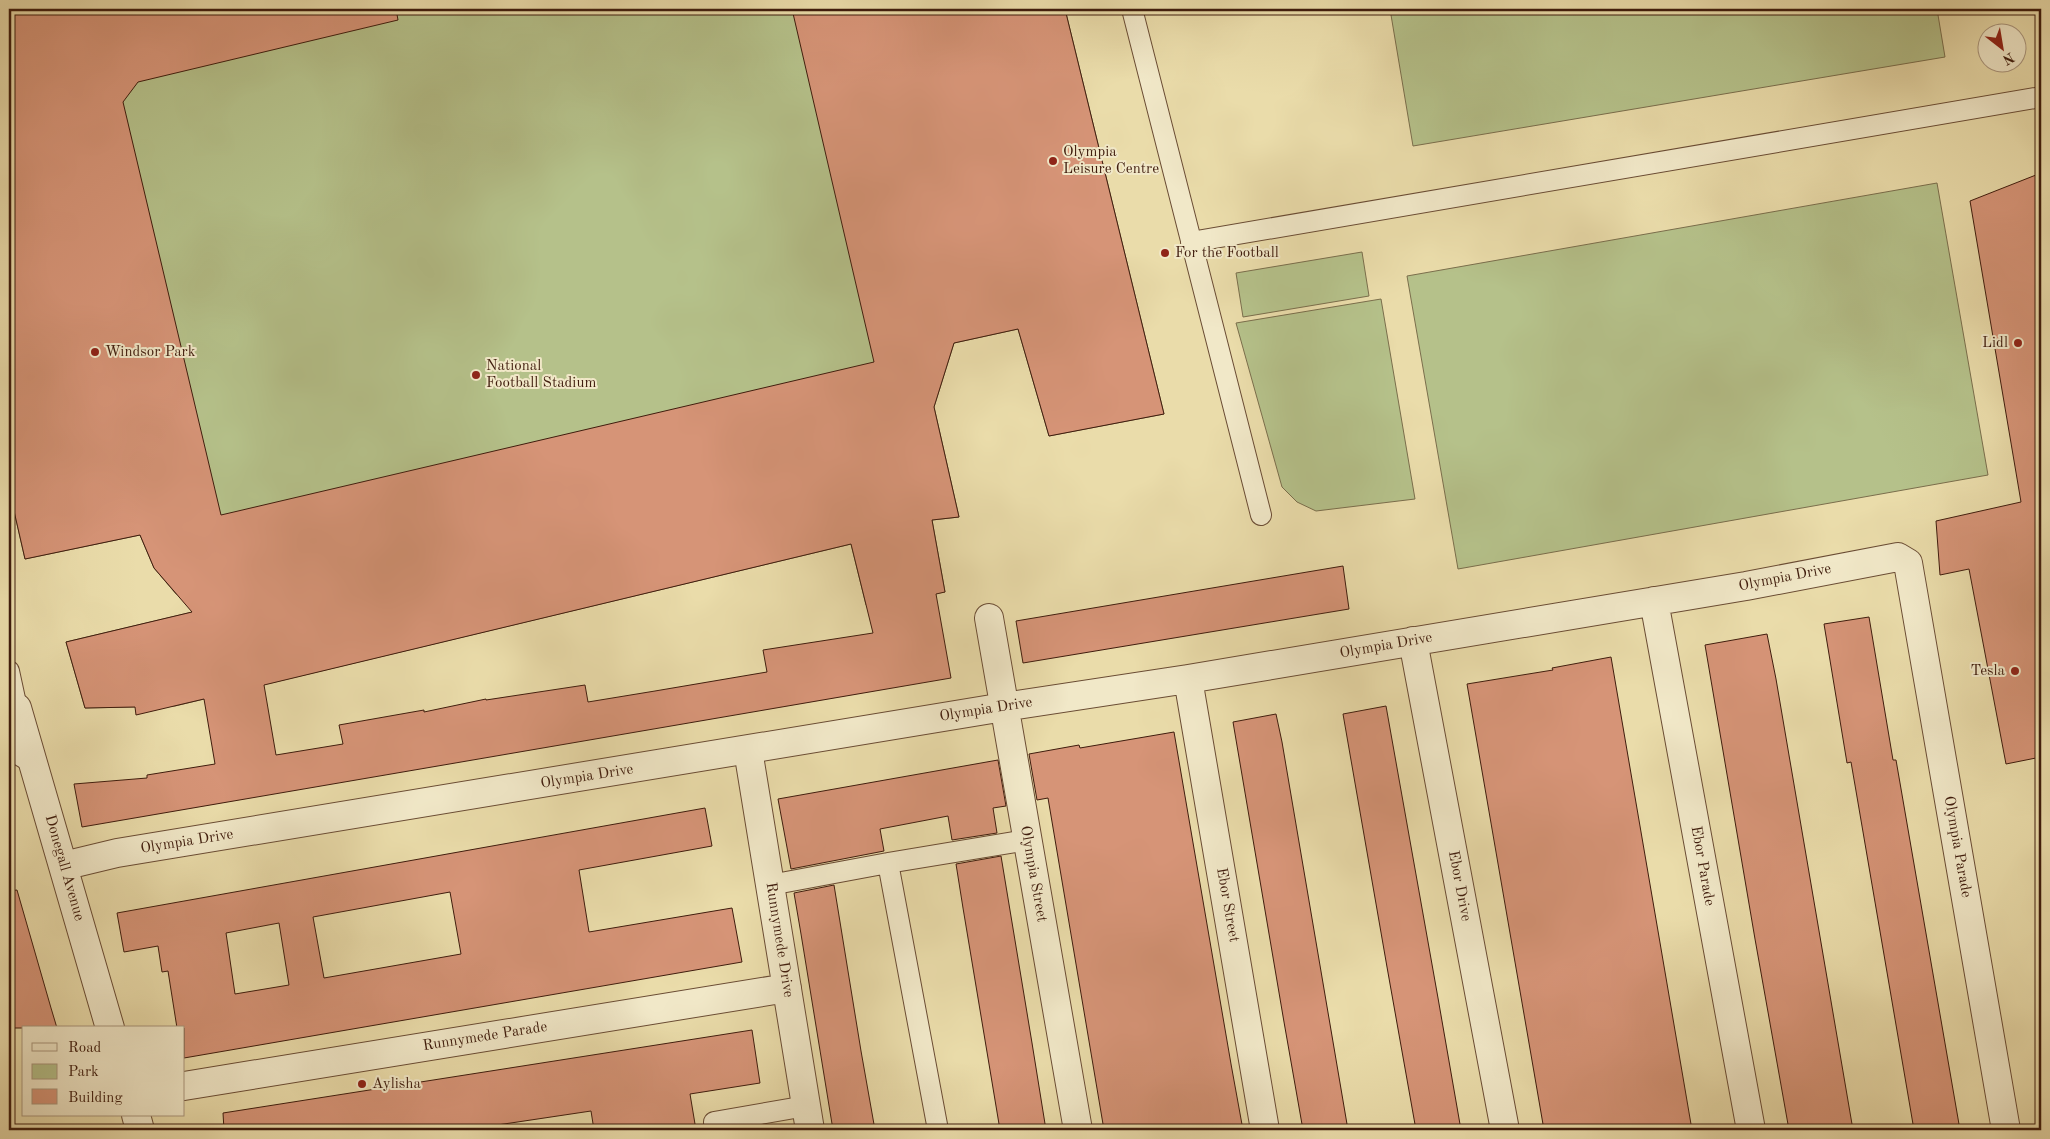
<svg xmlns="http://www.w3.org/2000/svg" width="2050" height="1139" font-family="'Old Standard TT',serif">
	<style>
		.green { fill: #b5c18a; stroke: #7a6e4c }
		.building { fill: #d69477; stroke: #3f1c0d; fill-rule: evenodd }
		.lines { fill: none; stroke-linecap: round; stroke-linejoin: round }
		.lane-casing { stroke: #6a4c34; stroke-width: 22 }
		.street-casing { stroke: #6a4c34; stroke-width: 30 }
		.lane { stroke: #f1e8c8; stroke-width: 20 }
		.street { stroke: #f1e8c8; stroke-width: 28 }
		.poi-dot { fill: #8f2418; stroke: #f1e8c8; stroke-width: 2 }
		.labels { text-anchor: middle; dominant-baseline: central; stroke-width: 4; stroke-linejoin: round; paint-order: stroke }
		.poi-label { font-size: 15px; fill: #3f1c0d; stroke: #f1e8c8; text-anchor: start }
		.street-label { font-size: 15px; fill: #3f1c0d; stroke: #f1e8c8 }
	</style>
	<rect width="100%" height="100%" fill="#eadcaa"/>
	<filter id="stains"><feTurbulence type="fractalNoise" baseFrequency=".004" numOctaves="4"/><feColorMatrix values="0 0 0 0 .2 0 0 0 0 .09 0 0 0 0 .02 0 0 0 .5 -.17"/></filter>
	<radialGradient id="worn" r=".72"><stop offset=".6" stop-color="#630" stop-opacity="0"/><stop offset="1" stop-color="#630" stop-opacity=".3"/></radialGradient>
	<path class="green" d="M9 9H1065L1164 414 1049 436 1018 329 954 343 934 407 959 517 932 520 945 592 866 605 851 544 175 706 85 708 66 642 201 610 197 601 176 594 154 568 140 535 25 559 9 489Z
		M1390 9H1937L1945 57 1413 146Z
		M1937 183 1988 475 1458 569 1407 276Z
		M1362 252 1369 296 1243 317 1236 273Z
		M1381 299 1415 499 1316 511 1297 502 1282 487 1236 323Z"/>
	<path class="building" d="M9 9H396L398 20 138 82 123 102 221 515 874 362 792 9H1065L1164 414 1049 436 1018 329 954 343 934 407 959 517 932 520 945 592 936 594 951 678 82 827 74 784 147 778V775L215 764 204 699 136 715 135 707 85 708 66 642 192 612 154 568 140 535 25 559 9 489ZM851 544 873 633 763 650 767 672 655 691 588 702 585 685 486 700V699L424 712V710L339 725 343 744 276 755 264 685Z
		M2041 173V757L2006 764 1969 569 1940 575 1936 521 2021 502 1970 201Z
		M1343 566 1349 609 1023 663 1016 621Z
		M1869 617 1893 760H1896L1900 783 1960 1130H1914L1856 791 1851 762 1847 763 1824 624Z
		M1767 634 1776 679 1853 1130H1789L1755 939 1705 645Z
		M1611 657 1658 931 1692 1130H1544L1467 684 1553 670 1552 668Z
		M1386 706 1438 998 1461 1130H1416L1387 967 1343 714Z
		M1276 714 1282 742 1348 1130H1303L1284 1022 1233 722Z
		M1174 732 1231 1064 1243 1130H1104L1048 798 1037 800 1029 754 1079 745 1080 748Z
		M998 760 1006 806 993 808 997 833 952 840 948 816 880 829 884 851 791 869 778 799Z
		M705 808 712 846 579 870 589 932 732 908 742 962 184 1058V1028H177L168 971 162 972 158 946 124 952 117 913ZM450 892 461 954 324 978 313 917ZM279 923 289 985 235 994 226 933Z
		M1001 856 1032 1043 1046 1130H1000L963 908 956 864Z
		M834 885 861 1051 875 1130H833L801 934 794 893Z
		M17 890 51 1008 57 1028H9V891Z
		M752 1030 760 1083 690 1094 696 1130H594L591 1111 464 1130H224L223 1113Z"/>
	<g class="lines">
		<defs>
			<path id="lane" d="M1132 9 1261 515
				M1191 242 2041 97
				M9 671 17 708
				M9 749 34 764
				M888 863 938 1130
				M770 885 888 863 1027 840
				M714 1122 806 1106"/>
			<path id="street" d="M1654 601 1751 1130
				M989 618 1078 1130
				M1413 641 1505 1130
				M1188 679 1265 1130
				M17 708 110 1028
				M748 750 810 1130
				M63 866 117 853 1004 707 1188 679 1746 586 1898 557 1908 563 2006 1130
				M184 1086 787 988
				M136 1115 140 1130"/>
		</defs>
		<use href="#lane" class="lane-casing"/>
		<use href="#street" class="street-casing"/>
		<use href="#lane" class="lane"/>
		<use href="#street" class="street"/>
	</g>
	<g class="poi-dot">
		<circle cx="1053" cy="161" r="5"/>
		<circle cx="1165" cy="253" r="5"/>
		<circle cx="2018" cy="343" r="5"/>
		<circle cx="95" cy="352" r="5"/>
		<circle cx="476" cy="375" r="5"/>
		<circle cx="2015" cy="671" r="5"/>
		<circle cx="362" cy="1084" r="5"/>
	</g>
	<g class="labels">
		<g class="poi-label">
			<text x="1063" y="152">Olympia<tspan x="1063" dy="17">Leisure Centre</tspan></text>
			<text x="1175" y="253">For the Football</text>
			<text x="2008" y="343" text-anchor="end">Lidl</text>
			<text x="105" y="352">Windsor Park</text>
			<text x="486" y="366">National<tspan x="486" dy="17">Football Stadium</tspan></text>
			<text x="2005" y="671" text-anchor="end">Tesla</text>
			<text x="372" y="1084">Aylisha</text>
		</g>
		<g class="street-label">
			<text transform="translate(1785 578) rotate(-11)">Olympia Drive</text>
			<text transform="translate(1386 646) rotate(-10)">Olympia Drive</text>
			<text transform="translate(986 710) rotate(-9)">Olympia Drive</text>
			<text transform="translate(587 777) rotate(-9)">Olympia Drive</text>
			<text transform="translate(187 842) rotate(-9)">Olympia Drive</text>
			<text transform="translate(1957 847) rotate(80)">Olympia Parade</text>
			<text transform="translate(1702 866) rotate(80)">Ebor Parade</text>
			<text transform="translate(64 868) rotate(74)">Donegall Avenue</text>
			<text transform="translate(1033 874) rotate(80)">Olympia Street</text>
			<text transform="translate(1459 886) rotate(79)">Ebor Drive</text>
			<text transform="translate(1227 905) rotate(80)">Ebor Street</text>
			<text transform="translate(779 940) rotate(81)">Runnymede Drive</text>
			<text transform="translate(485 1037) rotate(-9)">Runnymede Parade</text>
		</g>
	</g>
	<rect width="2050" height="1139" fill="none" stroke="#eadcaa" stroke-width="30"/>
	<rect x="10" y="10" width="2030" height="1119" fill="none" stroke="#3f1c0d" stroke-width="2.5"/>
	<rect x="15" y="15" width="2020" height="1109" fill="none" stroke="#3f1c0d"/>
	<rect x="22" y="1026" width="162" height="90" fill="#f1e8c8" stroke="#aa967d"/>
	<rect x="32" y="1043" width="25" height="8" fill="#f1e8c8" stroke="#aa967d"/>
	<text x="68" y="1052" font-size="15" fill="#3f1c0d">Road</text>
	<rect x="32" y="1064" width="25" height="15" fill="#b5c18a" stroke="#aa967d"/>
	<text x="68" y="1076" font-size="15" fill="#3f1c0d">Park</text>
	<rect x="32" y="1089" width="25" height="15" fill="#d69477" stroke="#aa967d"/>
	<text x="68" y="1102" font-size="15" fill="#3f1c0d">Building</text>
	<g transform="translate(2002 48) rotate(149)"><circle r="24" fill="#f1e8c8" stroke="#aa967d"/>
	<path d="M0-4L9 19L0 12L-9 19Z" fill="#8f2418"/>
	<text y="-8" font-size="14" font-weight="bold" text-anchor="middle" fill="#3f1c0d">N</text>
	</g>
	<rect width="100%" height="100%" filter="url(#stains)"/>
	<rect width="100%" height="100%" fill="url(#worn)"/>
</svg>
